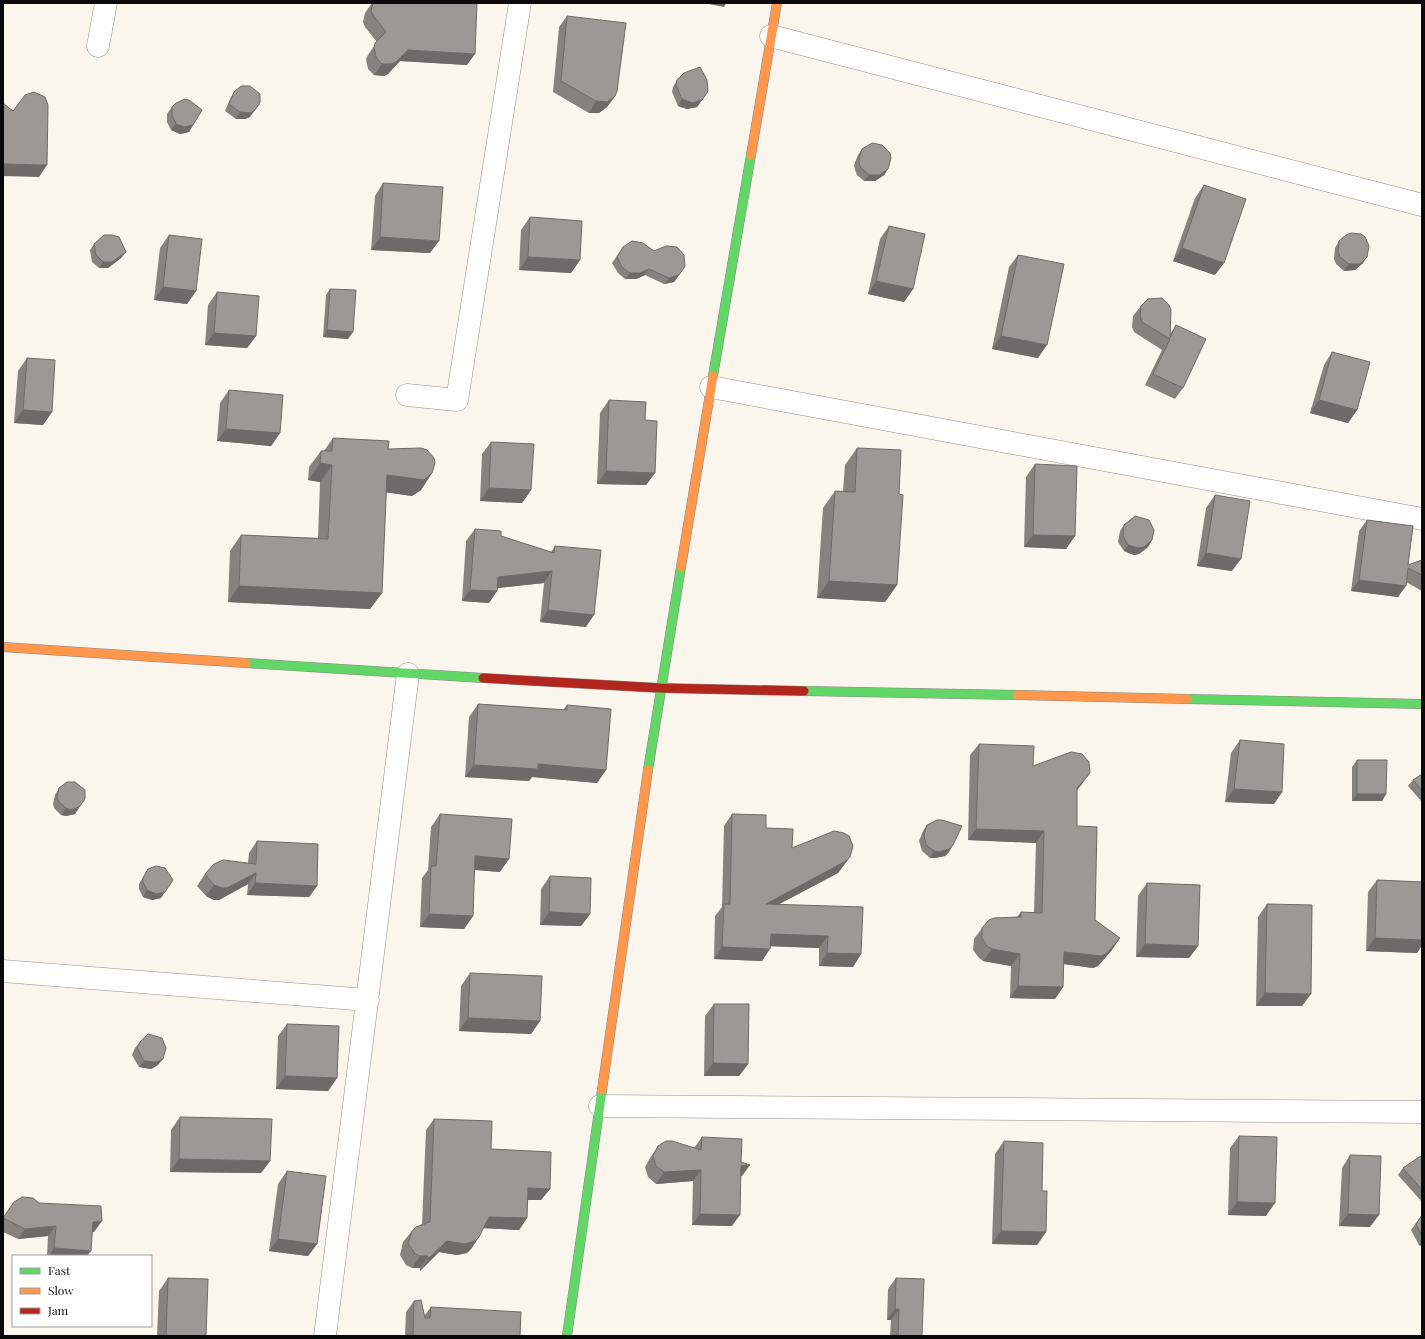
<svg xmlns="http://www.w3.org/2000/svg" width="1425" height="1339" font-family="'Playfair Display',serif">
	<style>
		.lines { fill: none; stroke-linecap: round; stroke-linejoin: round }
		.street-casing { stroke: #92908c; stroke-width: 23 }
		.fast-casing { stroke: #898783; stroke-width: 10 }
		.slow-casing { stroke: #898783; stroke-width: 10 }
		.jam-casing { stroke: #898783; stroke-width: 10 }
		.street { stroke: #fefefc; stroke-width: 22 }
		.fast { stroke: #63d668; stroke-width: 9 }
		.slow { stroke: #ff974d; stroke-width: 9 }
		.jam { stroke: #b3261e; stroke-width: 9 }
		.wall { fill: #86837f }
		.shaded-wall { fill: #6d6a68 }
		.building { fill: #9c9894; stroke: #6d6a68 }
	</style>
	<rect width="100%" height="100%" fill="#faf6ed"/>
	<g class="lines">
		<defs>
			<path id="street" d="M771 36 1422 205
				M98 46 106 3
				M711 387 1422 519
				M407 395 457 400 520 3
				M3 971 368 1000
				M600 1106 1422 1112
				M325 1336 408 674"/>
			<path id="fast" d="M713 376 751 155
				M246 663 483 678
				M804 691 1017 695
				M1187 699 1422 704
				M648 770 681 567
				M567 1336 602 1090"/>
			<path id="slow" d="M751 155 777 3
				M681 567 713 376
				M3 647 246 663
				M1017 695 1187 699
				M602 1090 648 770"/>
			<path id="jam" d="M483 678 660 688 804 691"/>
		</defs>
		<use href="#street" class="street-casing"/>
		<use href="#fast" class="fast-casing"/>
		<use href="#slow" class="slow-casing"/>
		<use href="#jam" class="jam-casing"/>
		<use href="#street" class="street"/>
		<use href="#fast" class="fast"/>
		<use href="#slow" class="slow"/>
		<use href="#jam" class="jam"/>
	</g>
	<path class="wall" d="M372 3H477L467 65 400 61 388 74 384 76 374 75 368 69 366 59 368 55 377 42 365 27 363 22 365 13Z
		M567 16 615 96 607 107 599 113H589L553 92 559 27Z
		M677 80 708 91 697 107 687 109 678 106 672 92 673 87Z
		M234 92 250 117 245 119H236L225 111 230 99Z
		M172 107 193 125 189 132 180 134 171 130 167 122V114Z
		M862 149 888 169 884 175 875 181H864L857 175 855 170 854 165 858 155Z
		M383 183 430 253 371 250 375 196Z
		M1204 185 1215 275 1173 261 1195 198Z
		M530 217 580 260 571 273 519 270 521 230Z
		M889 226 913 289 904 302 868 294 880 239Z
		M169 235 196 291 187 304 154 300 160 248Z
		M1339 241 1363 263 1355 270 1344 271 1336 264 1334 259 1335 248Z
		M94 244 126 252 121 258 108 268H99L92 262 90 250Z
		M623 247 654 251 685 266 674 282 664 284 645 275 636 279H625L618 273 612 263Z
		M1018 255 1038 358 992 349 1009 267Z
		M330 289 348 339 323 337 326 295Z
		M217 292 256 336 247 348 205 345 208 305Z
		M1141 306 1170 334 1176 325 1183 388 1175 399 1145 385 1162 350 1134 332 1132 327 1133 316Z
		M1332 352 1357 410 1348 423 1310 413 1324 365Z
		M27 358 52 412 43 425 14 423 18 371Z
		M229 390 280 433 271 446 217 441 220 403Z
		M609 400 645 420 655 473 646 485 597 484 600 413Z
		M333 438 388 449 432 473 421 490 412 496 386 492 382 593 370 609 228 602 230 551 241 535 318 538 320 482 308 480 309 467 321 451H324Z
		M491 442 531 490 522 503 480 501 482 454Z
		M857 448 899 494 897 585 885 602 817 598 823 508 835 491H843L845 465Z
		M1035 464 1075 536 1066 549 1024 547 1026 477Z
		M1215 495 1232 571 1197 566 1206 508Z
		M1367 520 1408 565 1422 560V591L1406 582 1398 597 1351 591 1359 531Z
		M1124 525 1152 540 1148 547 1139 554 1134 555 1124 551 1118 542 1120 531Z
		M475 529 501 536 551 552 555 546 586 627 540 622 544 583 497 588V591L489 603 462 601 466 541Z
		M478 704 563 710 567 705 606 770 597 783 532 777 529 781 465 777 469 717Z
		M1240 740 1282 792 1274 804 1225 802 1231 753Z
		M979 744 1082 784 1077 790V826L1095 920 1112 950 1098 966 1093 968 1064 964 1063 987 1055 999 1010 998 1011 966 983 961 979 958 973 950 974 939 982 928 1017 917 1021 912H1034L1036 843 968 840 970 755Z
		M1357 760 1386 794 1382 801H1352V767Z
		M1422 774V802L1408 786 1413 780Z
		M59 788 75 814 66 816 61 815 54 808 53 804 55 795Z
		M440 814 500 872 474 870 473 916 464 929 420 927 422 878 428 870 431 827Z
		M732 814 766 828 792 848 850 857 838 873 779 904 861 954 853 967 819 966V948L771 946 762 961 714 959 715 916 722 907 724 826Z
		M927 825 949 852 945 856 935 858H930L922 851 919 841 923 831Z
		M257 841 317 886 309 897 247 895 248 884 219 900H214L206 896 197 886 205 874 248 863 249 853Z
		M148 869 161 898 152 900 143 897 139 889V884Z
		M550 876 590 914 581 926 540 925 541 889Z
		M1377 880 1422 882V945L1417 953 1366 951 1368 892Z
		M1147 883 1198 946 1189 958 1136 957 1138 896Z
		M1267 904 1302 1006H1256L1258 917Z
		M470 973 540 1021 531 1034 459 1031 461 986Z
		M714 1004 748 1064 739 1076H704L705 1016Z
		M287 1024 337 1078 328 1091 276 1089 278 1036Z
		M140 1042 158 1065 151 1069 139 1067 132 1055 135 1048Z
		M180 1117 270 1161 261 1173 170 1172 171 1130Z
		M434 1119 491 1149 550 1189 541 1200H527V1218L519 1230 483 1228 479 1237 471 1249 467 1253 457 1255 439 1252 420 1271V1268H412L406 1265 400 1255 403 1242 412 1231 422 1224 426 1130Z
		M1239 1136 1266 1216 1228 1215 1230 1148Z
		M702 1137 741 1162 742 1176H741L732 1226 692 1225 693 1181 656 1184 648 1177 645 1167 650 1158 658 1146 694 1148Z
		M1004 1141 1042 1191 1046 1232 1037 1245 992 1244 995 1154Z
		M1350 1155 1370 1227 1339 1226 1342 1168Z
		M1422 1156V1202L1398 1175 1403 1168Z
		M287 1171 317 1244 308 1256 269 1251 278 1184Z
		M14 1202 39 1203 94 1232H92L87 1256H47L48 1236 18 1239 3 1232V1218Z
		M1422 1215V1246L1419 1245 1411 1230Z
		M168 1278 206 1336H157L159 1291Z
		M896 1278 922 1336H890L891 1320H887L888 1289Z
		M414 1301 425 1315 431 1307 520 1336H405L406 1312Z"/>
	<path class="shaded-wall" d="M704 3H726L724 7Z
		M408 50 475 54 467 65 400 61 388 74 384 76 374 75 382 64Z
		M615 96 607 107 599 113H589L596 101Z
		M682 99 702 100 697 107 687 109 678 106Z
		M260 103 250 117 245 119H236L240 112Z
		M176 124 193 125 189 132 180 134 171 130Z
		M3 164 47 165 39 177 3 176Z
		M888 169 884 175 875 181H864L869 175Z
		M380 237 439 241 430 253 371 250Z
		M1182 248 1224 263 1215 275 1173 261Z
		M126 252 121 258 108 268H99L103 262Z
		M528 257 580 260 571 273 519 270Z
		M1367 257 1363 263 1355 270 1344 271 1349 264Z
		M649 269 645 275 636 279H625L630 273Z
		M679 275 674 282 664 284 669 278Z
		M876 281 913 289 904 302 868 294Z
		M163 287 196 291 187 304 154 300Z
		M327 330 353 332 348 339 323 337Z
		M214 333 256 336 247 348 205 345Z
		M1001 336 1047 345 1038 358 992 349Z
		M1319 400 1357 410 1348 423 1310 413Z
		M23 410 52 412 43 425 14 423Z
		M226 429 280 433 271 446 217 441Z
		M320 463 332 465 320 482 308 480Z
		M606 471 655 473 646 485 597 484Z
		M432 473 421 490 412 496 376 491 387 475Z
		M489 488 531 490 522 503 480 501Z
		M1033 535 1075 536 1066 549 1024 547Z
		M1152 540 1148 547 1139 554 1134 555 1124 551 1128 545Z
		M1206 553 1241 559 1232 571 1197 566Z
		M552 571 544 583 490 589 498 577Z
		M1359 580 1406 586 1398 597 1351 591Z
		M829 581 897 585 885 602 817 598Z
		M239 586 382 593 370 609 228 602Z
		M470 590 497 591 489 603 462 601Z
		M548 610 594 615 586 627 540 622Z
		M538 764 606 770 597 783 532 777 529 781 465 777 474 765Z
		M1090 773 1082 784 1069 800 1077 788Z
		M1234 789 1282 792 1274 804 1225 802Z
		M1357 794H1386L1382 801H1352Z
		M85 799 75 814 66 816 61 815 66 808Z
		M976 829 1044 831 1036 843 968 840Z
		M953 845 949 852 945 856 935 858H930L934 851Z
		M475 856 509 859 500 872 466 869Z
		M850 857 838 873 757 916 766 904Z
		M256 873 248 884 219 900H214L206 896 214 885Z
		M255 883 317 886 309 897 247 895Z
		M147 890 165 892 161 898 152 900 143 897Z
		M549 912 590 914 581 926 540 925Z
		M429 914 473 916 464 929 420 927Z
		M771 934 828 936 819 948 762 946Z
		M1120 938 1112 950 1098 966 1093 968 1056 963 1064 952Z
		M1375 938 1422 940V945L1417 953 1366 951Z
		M1145 944 1198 946 1189 958 1136 957Z
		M722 947 770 949 762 961 714 959Z
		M992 949 1020 954 1011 966 983 961Z
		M827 953 861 954 853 967 819 966Z
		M1018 986 1063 987 1055 999 1010 998Z
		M1265 993 1311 994 1302 1006H1256Z
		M468 1018 540 1021 531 1034 459 1031Z
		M163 1059 158 1065 151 1069 139 1067 144 1061Z
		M713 1063 748 1064 739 1076H704Z
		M285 1076 337 1078 328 1091 276 1089Z
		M179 1159 270 1161 261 1173 170 1172Z
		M750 1165 742 1176 733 1177 741 1166Z
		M701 1170 693 1181 656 1184 664 1172Z
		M528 1188 550 1189 541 1200H520Z
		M1237 1202 1275 1203 1266 1216 1228 1215Z
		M700 1214 740 1215 732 1226 692 1225Z
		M1348 1214 1379 1215 1370 1227 1339 1226Z
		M489 1217 527 1218 519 1230 481 1228Z
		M102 1221 94 1232 85 1233 93 1222Z
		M56 1226 48 1236 18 1239 25 1229Z
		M1001 1231 1046 1232 1037 1245 992 1244Z
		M479 1237 471 1249 467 1253 457 1255 439 1252 420 1271 428 1259 447 1241Z
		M278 1239 317 1244 308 1256 269 1251Z
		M1422 1241V1246L1419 1245Z
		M54 1248 91 1251 87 1256H49Z
		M420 1256H428L420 1268H412Z
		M895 1309H899L891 1320H887Z"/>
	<path class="building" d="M373 3H477L475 54 408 50 396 62 391 64H382L376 57 374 48 375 43 386 32 373 15 371 11Z
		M567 16 626 23 617 91 615 96 607 102 596 101 561 81Z
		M700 67 707 80 708 91 702 100 692 103 682 99 676 85 677 80 684 73Z
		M241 86H250L260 94V103L254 111 250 113 240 112 229 104 234 92Z
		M34 92 45 97 48 105 47 165 3 164V103L13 111 25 95Z
		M185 99 189 100 202 110 193 125 184 127 176 124 172 115V107L176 103Z
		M872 143 882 145 890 153 891 158 888 169 880 175H869L861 168 859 163V158L862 149Z
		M383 183 443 187 439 241 380 237Z
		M1204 185 1246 199 1224 263 1182 248Z
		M530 217 582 221 580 260 528 257Z
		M889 226 925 234 913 289 876 281Z
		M1351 233 1361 234 1365 237 1369 246 1367 257 1360 264H1349L1340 257 1338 252 1339 241 1346 235Z
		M104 235H112L119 237 126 252 112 262H103L96 255 94 244Z
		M169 235 202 239 196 291 163 287Z
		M632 241 643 243 654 251 666 246 677 247 684 255 685 266 679 275 669 278 649 269 640 273H630L622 267 617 257 623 247Z
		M1018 255 1064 264 1047 345 1001 336Z
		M330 289 356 290 353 332 327 330Z
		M217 292 259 296 256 336 214 333Z
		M1162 298 1169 305 1171 310 1170 338 1176 325 1206 339 1183 388 1153 374 1170 339 1142 322 1140 316 1141 306 1148 299Z
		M1332 352 1370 362 1357 410 1319 400Z
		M27 358 55 360 52 412 23 410Z
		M229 390 283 395 280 433 226 429Z
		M609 400 646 402 645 420 657 421 655 473 606 471Z
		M333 438 389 441 388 449 421 448 427 450 434 458 435 463 432 473 424 480 387 475 382 593 239 586 241 535 328 539 332 465 320 463 321 451H332Z
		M491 442 534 444 531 490 489 488Z
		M857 448 901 450 899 494 903 495 897 585 829 581 835 491 855 492Z
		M1035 464 1077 466 1075 536 1033 535Z
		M1215 495 1250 501 1241 559 1206 553Z
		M1135 516 1149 520 1154 530 1152 540 1144 547 1138 548 1128 545 1123 536 1124 525Z
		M1367 520 1413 526 1408 565 1422 560V575L1408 568 1406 586 1359 580Z
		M475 529 501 531V536L554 553 555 546 601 550 594 615 548 610 552 571 498 577 497 591 470 590Z
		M478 704 567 710V705L611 709 606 770 538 764V769L474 765Z
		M1240 740 1284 744 1282 792 1234 789Z
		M979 744 1034 746 1033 766 1071 752 1082 754 1089 762 1090 773 1077 788V826L1097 827 1095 920 1120 938 1106 954 1101 956 1064 952 1063 987 1018 986 1020 954 992 949 987 946 982 938V928L989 920 994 918 1021 917V912L1042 913 1044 831 976 829Z
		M1357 760H1387L1386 794H1357Z
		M1422 774V790L1413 780Z
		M67 782H75L85 790V799L79 807 71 810 66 808 59 802 57 798 59 788Z
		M440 814 512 819 509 859 475 856 473 916 429 914 431 866H436Z
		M732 814 766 815V828L793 829 792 848 834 831 844 833 849 836 853 846 850 857 846 861 766 904 863 907 861 954 827 953 828 936 771 934 770 949 722 947 724 904H730Z
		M937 820H942L962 826 953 845 949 849 939 852 934 851 926 845 924 835 927 825Z
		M257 841 318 844 317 886 255 883 256 873 227 888H222L214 885 205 874 214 864 223 860 256 864Z
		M156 866 165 868 173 880 165 892 156 894 147 890 143 882V878L148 869Z
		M550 876 591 878 590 914 549 912Z
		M1377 880 1422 882V940L1375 938Z
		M1147 883 1200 885 1198 946 1145 944Z
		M1267 904 1312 905 1311 994 1265 993Z
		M470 973 542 976 540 1021 468 1018Z
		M714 1004H749L748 1064 713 1063Z
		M287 1024 339 1026 337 1078 285 1076Z
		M148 1034 162 1038 166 1048 163 1059 156 1062 144 1061 137 1048 140 1042Z
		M180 1117 272 1119 270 1161 179 1159Z
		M434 1119 492 1121 491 1149 551 1152 550 1189 528 1188 527 1218 489 1217 479 1237 475 1241 465 1244 447 1241 428 1259V1256H420L415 1254 408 1243 412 1231 416 1227 430 1222Z
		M1239 1136 1277 1137 1275 1203 1237 1202Z
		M702 1137 742 1139 741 1162 750 1165 741 1166 740 1215 700 1214 701 1170 664 1172 656 1166 653 1156 658 1146 666 1141H672L701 1150Z
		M1004 1141 1043 1143 1042 1191H1047L1046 1232 1001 1231Z
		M1350 1155 1381 1156 1379 1215 1348 1214Z
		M1422 1156V1190L1403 1168 1419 1157Z
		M287 1171 326 1176 317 1244 278 1239Z
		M22 1197 33 1198 39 1203 101 1206 102 1221 93 1222 91 1251 54 1248 56 1226 25 1229 3 1218 14 1202Z
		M1422 1215V1236L1416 1224Z
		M168 1278 208 1279 206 1336H166Z
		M896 1278 924 1279 922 1336H898L899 1309H895Z
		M421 1300 425 1318H430L431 1307 521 1312 520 1336H413L414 1301Z"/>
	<rect width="1425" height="1339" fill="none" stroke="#0a0a0a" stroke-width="8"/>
	<rect x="12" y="1255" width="140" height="72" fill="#ffffff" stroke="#9d9d9d"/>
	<rect x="20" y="1268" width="20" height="6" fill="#63d668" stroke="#9d9d9d"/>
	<text x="48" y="1275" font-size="12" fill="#0a0a0a">Fast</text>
	<rect x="20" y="1288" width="20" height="6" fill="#ff974d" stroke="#9d9d9d"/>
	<text x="48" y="1295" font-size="12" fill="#0a0a0a">Slow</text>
	<rect x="20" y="1308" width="20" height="6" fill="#b3261e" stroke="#9d9d9d"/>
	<text x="48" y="1315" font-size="12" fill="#0a0a0a">Jam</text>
</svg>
